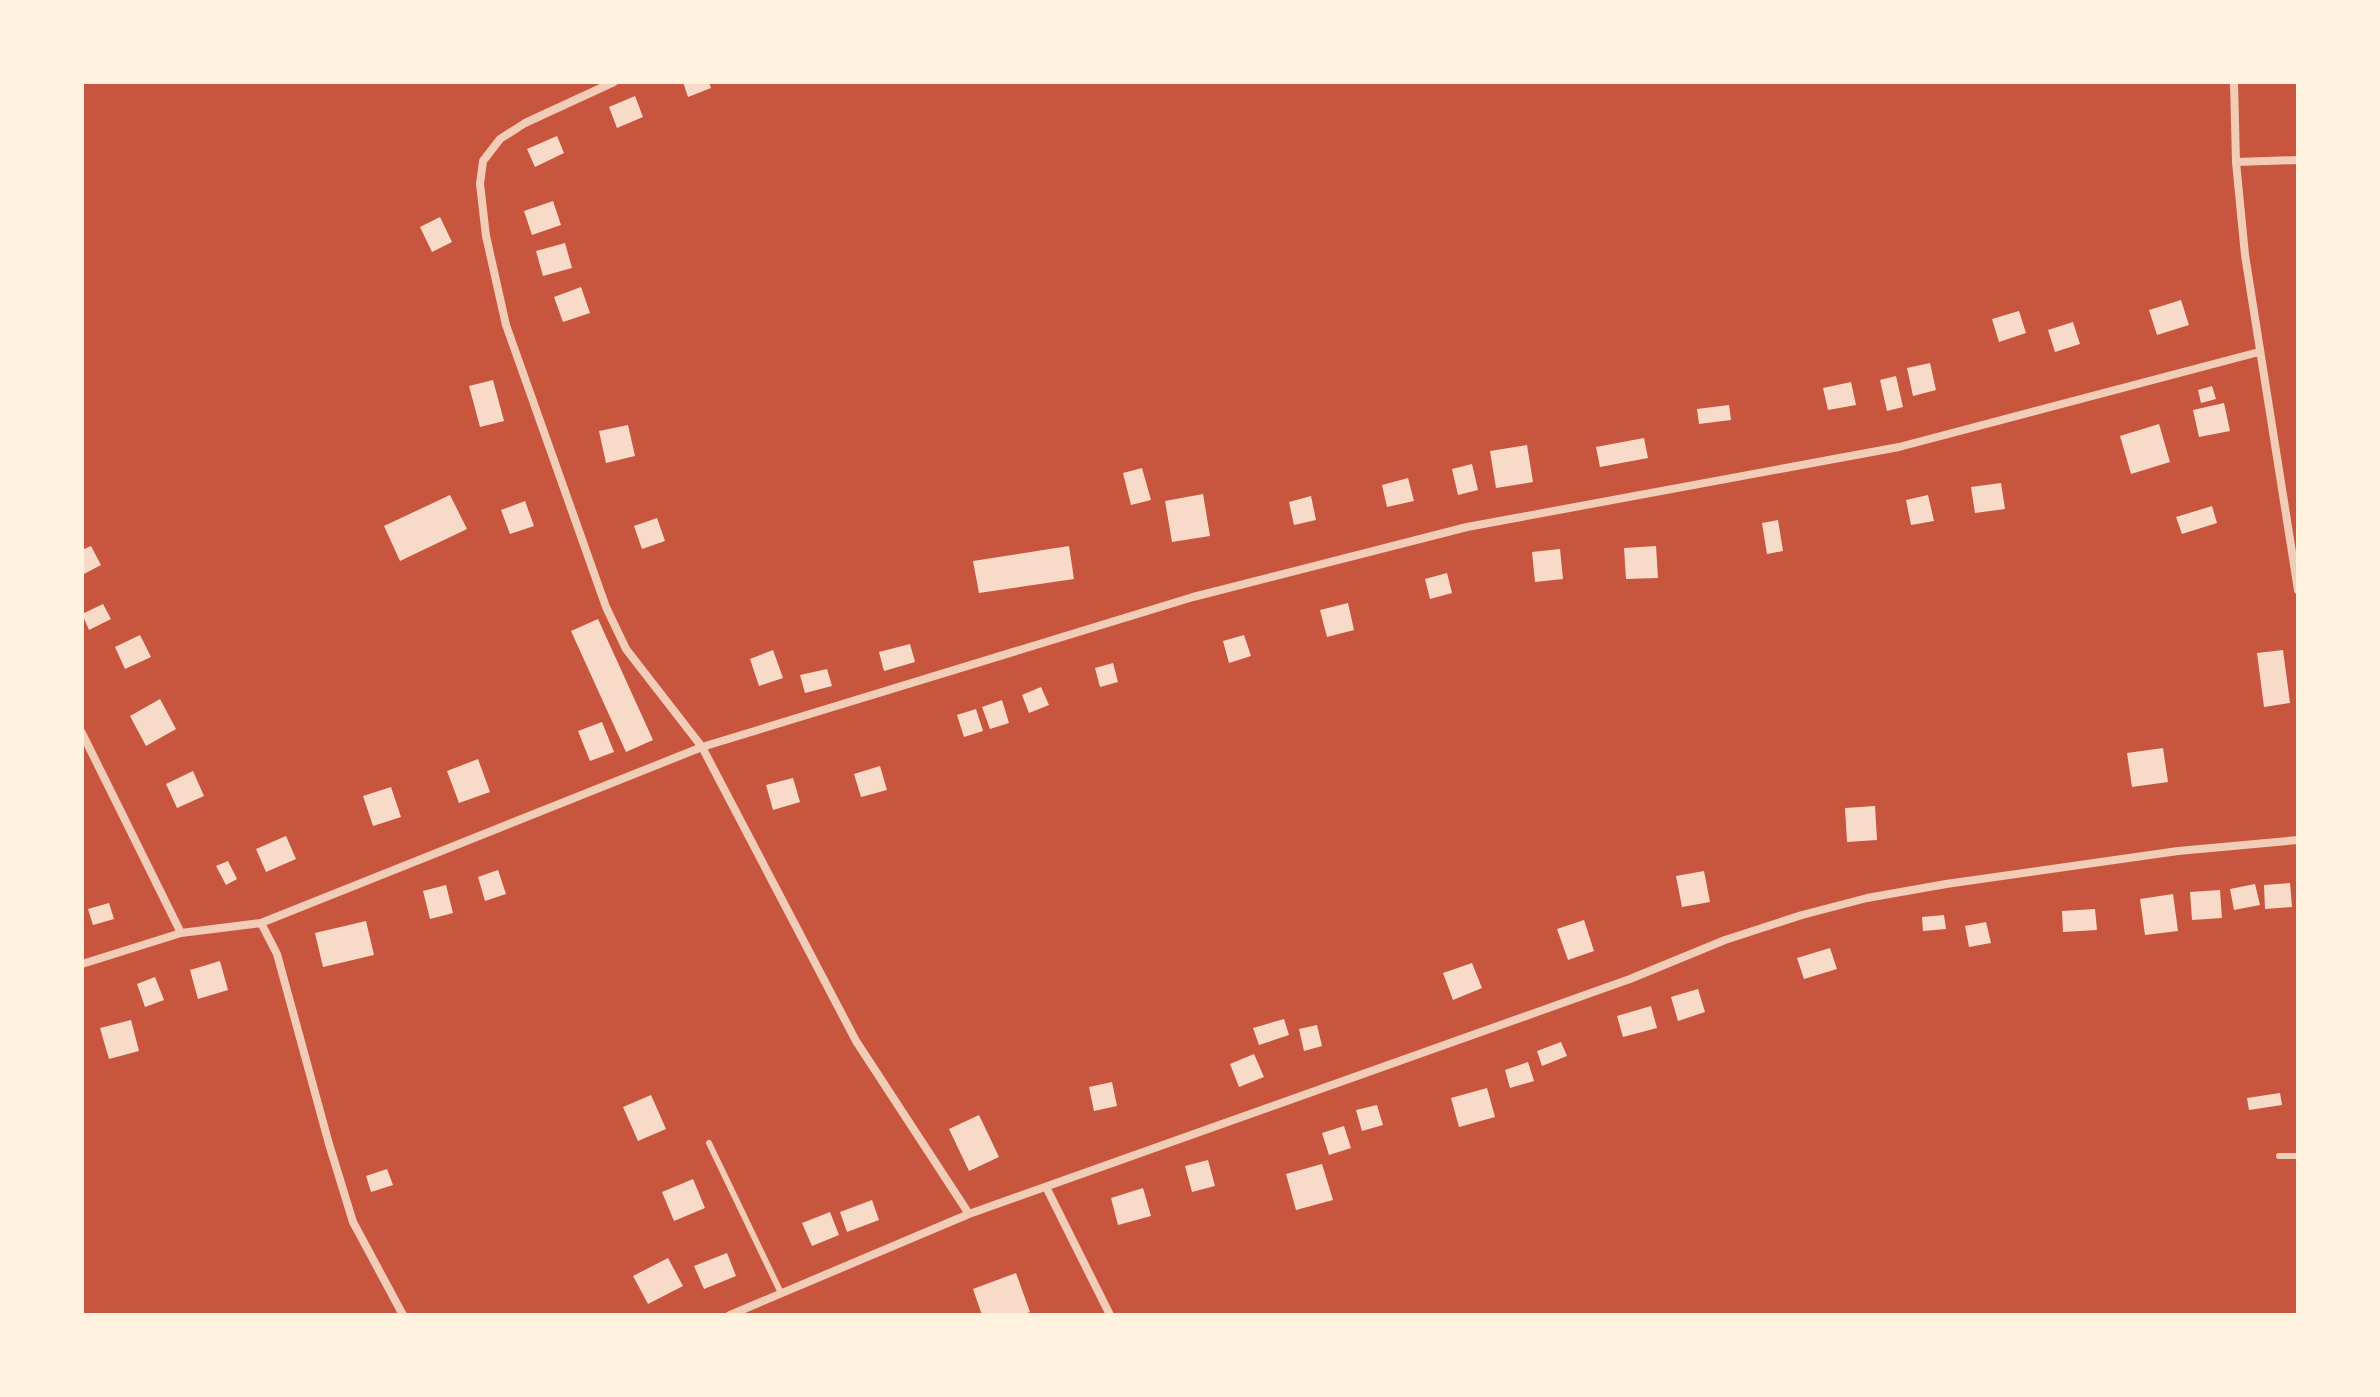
<svg xmlns="http://www.w3.org/2000/svg" width="2380" height="1397" font-family="'Noto Sans',sans-serif">
	<style>
		.building { fill: #f7dbc8 }
		.lines { fill: none; stroke-linecap: round; stroke-linejoin: round }
		.service { stroke: #f1ccb7; stroke-width: 6 }
		.minor { stroke: #f1ccb7; stroke-width: 8 }
	</style>
	<rect width="100%" height="100%" fill="#c8553d"/>
	<path class="building" d="M683 82H709L711 88 688 97Z
		M635 96 643 117 617 128 609 107Z
		M557 136 564 153 535 167 527 149Z
		M553 201 561 225 532 235 524 211Z
		M440 217 452 242 432 252 420 227Z
		M565 243 572 268 543 276 536 251Z
		M581 287 590 313 563 322 554 297Z
		M2181 300 2189 325 2157 335 2149 310Z
		M2019 311 2026 333 1999 342 1992 319Z
		M2073 322 2080 344 2055 352 2048 330Z
		M1930 363 1936 390 1913 396 1907 368Z
		M1896 376 1903 407 1887 411 1880 380Z
		M493 380 504 421 480 427 469 386Z
		M1851 382 1856 405 1828 410 1823 388Z
		M2212 386 2216 399 2201 403 2198 390Z
		M2224 403 2230 431 2199 437 2193 410Z
		M1729 405 1731 420 1699 424 1697 409Z
		M2159 424 2170 462 2131 474 2120 436Z
		M628 425 635 456 606 463 599 431Z
		M1644 438 1648 458 1600 467 1596 447Z
		M1527 445 1533 482 1496 488 1490 451Z
		M1472 464 1478 490 1458 495 1452 469Z
		M1142 468 1151 500 1131 505 1123 473Z
		M1408 478 1414 501 1387 507 1382 485Z
		M2001 483 2005 509 1975 513 1971 487Z
		M1203 494 1210 536 1172 542 1165 501Z
		M450 495 467 529 400 561 384 526Z
		M1928 495 1934 521 1911 525 1906 500Z
		M1311 496 1316 520 1294 525 1289 502Z
		M525 501 534 526 510 534 501 510Z
		M2212 506 2217 523 2182 534 2176 517Z
		M657 518 665 541 642 549 634 526Z
		M1778 520 1783 551 1767 554 1762 523Z
		M91 546 101 565 82 575V550Z
		M1069 546 1074 579 979 593 973 561Z
		M1656 546 1658 578 1626 579 1624 548Z
		M1560 549 1563 579 1535 582 1532 552Z
		M1447 573 1452 593 1430 599 1425 579Z
		M1348 603 1354 630 1327 637 1320 610Z
		M103 604 111 619 89 630 82 614Z
		M598 619 653 740 626 752 571 631Z
		M140 635 151 657 125 669 115 647Z
		M1244 635 1251 656 1229 663 1223 641Z
		M910 644 915 662 884 671 879 652Z
		M773 650 783 678 759 686 750 659Z
		M2283 650 2290 703 2264 707 2257 653Z
		M1113 663 1118 682 1100 687 1095 668Z
		M827 669 832 686 805 693 800 675Z
		M1041 687 1049 705 1029 713 1022 695Z
		M160 699 176 729 146 746 130 716Z
		M1002 700 1009 723 990 729 982 707Z
		M976 709 983 731 964 737 957 715Z
		M602 722 614 752 590 761 578 731Z
		M2163 748 2168 782 2132 787 2127 753Z
		M478 759 490 792 459 803 447 771Z
		M880 766 887 790 861 797 854 774Z
		M193 771 204 796 177 808 166 784Z
		M793 778 800 802 773 810 766 785Z
		M391 787 401 817 373 826 363 796Z
		M1875 806 1877 840 1847 842 1845 808Z
		M286 836 296 859 266 872 256 849Z
		M228 861 237 879 226 885 216 866Z
		M498 870 506 894 485 901 478 877Z
		M1704 871 1710 902 1682 907 1676 876Z
		M2290 883 2292 907 2265 909 2264 885Z
		M2255 884 2260 905 2234 910 2230 889Z
		M446 885 453 913 430 919 423 891Z
		M2220 890 2222 918 2192 920 2190 892Z
		M2173 894 2178 931 2145 935 2140 899Z
		M109 903 114 919 93 925 88 909Z
		M2095 909 2097 930 2063 932 2062 911Z
		M1944 915 1946 929 1923 931 1922 917Z
		M1584 920 1594 951 1568 960 1557 929Z
		M366 921 374 955 323 967 315 933Z
		M1986 922 1991 943 1969 947 1965 926Z
		M1830 948 1837 969 1804 979 1797 958Z
		M220 961 228 990 198 999 190 970Z
		M1472 963 1482 988 1453 1000 1443 973Z
		M155 977 164 1000 145 1007 137 984Z
		M1698 989 1705 1012 1678 1021 1671 997Z
		M1651 1006 1657 1028 1623 1037 1617 1016Z
		M1284 1019 1289 1035 1259 1045 1253 1028Z
		M131 1020 139 1051 109 1059 100 1028Z
		M1317 1025 1322 1046 1304 1051 1299 1029Z
		M1561 1042 1567 1056 1542 1066 1537 1051Z
		M1254 1054 1264 1077 1239 1087 1230 1064Z
		M1528 1062 1534 1081 1510 1088 1505 1070Z
		M1112 1082 1117 1106 1094 1111 1089 1087Z
		M1487 1088 1495 1117 1459 1127 1451 1098Z
		M2280 1093 2282 1105 2249 1110 2247 1098Z
		M651 1095 666 1129 638 1141 623 1107Z
		M1377 1105 1383 1125 1362 1131 1356 1110Z
		M979 1115 999 1157 969 1171 949 1129Z
		M1344 1126 1351 1148 1329 1155 1322 1133Z
		M1208 1160 1215 1186 1192 1192 1185 1166Z
		M1322 1164 1333 1200 1296 1210 1286 1174Z
		M387 1169 393 1185 371 1192 366 1176Z
		M693 1179 705 1208 674 1221 662 1192Z
		M1143 1188 1151 1216 1118 1225 1111 1198Z
		M872 1200 879 1220 847 1232 840 1212Z
		M830 1212 839 1235 812 1246 802 1223Z
		M727 1253 736 1276 704 1289 694 1266Z
		M668 1258 683 1286 648 1304 633 1276Z
		M1016 1273 1030 1312 1021 1315H982L973 1289Z"/>
	<g class="lines">
		<path class="service" d="M709 1143 781 1293
			M2279 1156H2298"/>
		<path class="minor" d="M614 82 525 123 500 139 483 161 480 184 486 236 506 325 606 607 626 649 702 747 856 1041 969 1214
			M2234 82 2236 162 2245 255 2298 590
			M2236 162 2298 160
			M82 733 181 933
			M261 923 277 954 329 1144 353 1222 403 1315
			M82 964 181 933 261 923 702 747 1193 597 1467 527 1899 447 2259 352
			M1046 1187 1110 1315
			M730 1315 969 1214 1630 979 1725 940 1802 915 1867 898 1946 884 2178 851 2298 840"/>
	</g>
	<rect width="2380" height="1397" fill="none" stroke="#fff3e0" stroke-width="168"/>
</svg>
